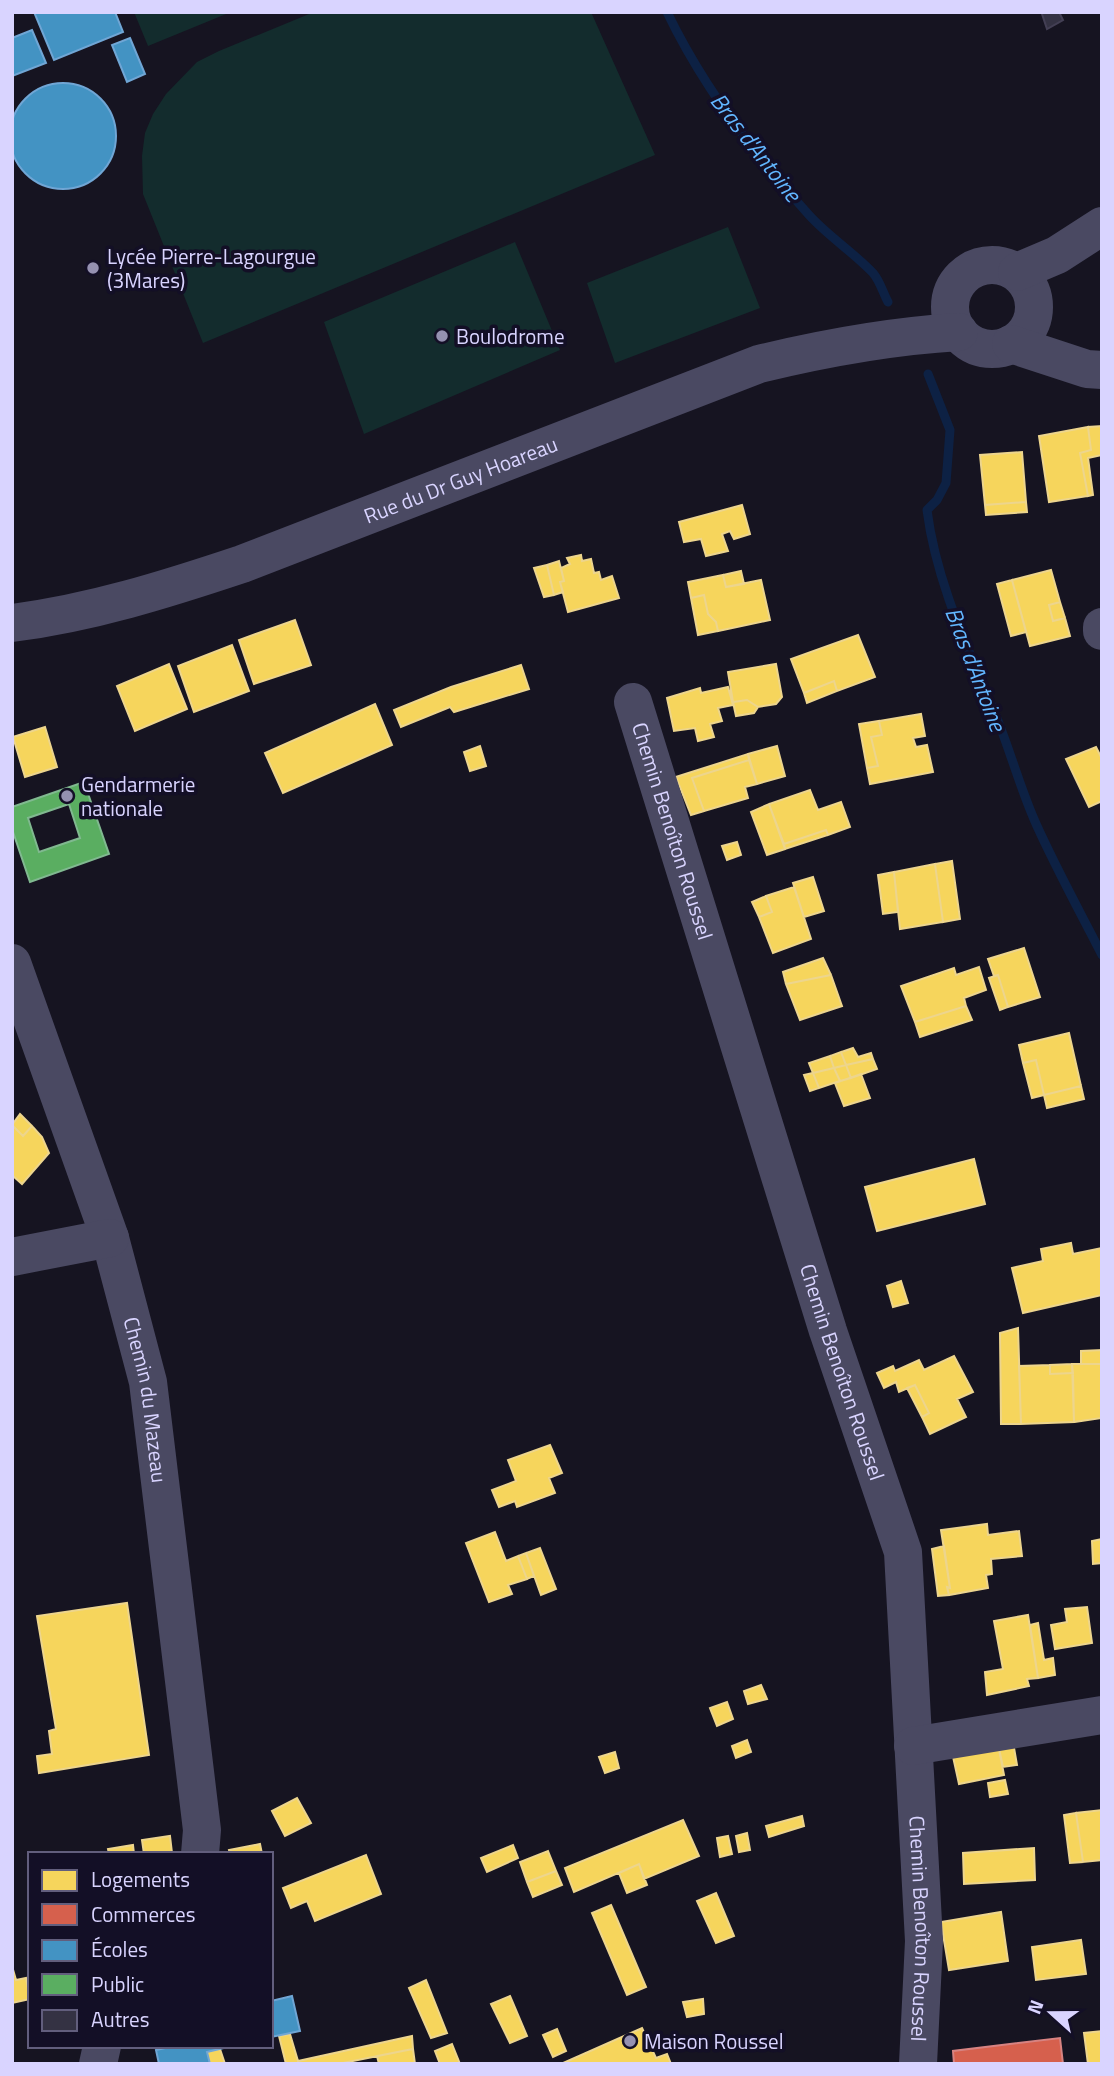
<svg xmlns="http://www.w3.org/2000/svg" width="1114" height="2076" font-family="'Titillium Web',sans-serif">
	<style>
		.green { fill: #132c2d }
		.homes { fill: #f6d55c; stroke: #edd58d; stroke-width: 2 }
		.shops { fill: #d6604d; stroke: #d78382; stroke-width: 2 }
		.schools { fill: #4393c3; stroke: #70a6d5; stroke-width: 2 }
		.public { fill: #5aae61; stroke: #80b990; stroke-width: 2; fill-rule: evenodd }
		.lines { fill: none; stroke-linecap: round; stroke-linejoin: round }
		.stream { stroke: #0d2144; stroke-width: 9 }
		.building { fill: #343243; stroke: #433f54; stroke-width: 2 }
		.minor { stroke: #4a4962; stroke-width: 38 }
		.poi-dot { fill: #9591b1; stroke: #130f26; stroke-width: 2.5 }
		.labels { text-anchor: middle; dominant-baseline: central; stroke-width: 7; stroke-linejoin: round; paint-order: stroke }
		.poi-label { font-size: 21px; fill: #d9d4ff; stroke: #130f26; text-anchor: start }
		.street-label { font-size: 21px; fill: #d9d4ff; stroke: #130f26 }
		.water-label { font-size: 23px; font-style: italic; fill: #62b6ff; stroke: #130f26 }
	</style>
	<rect width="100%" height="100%" fill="#161421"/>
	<path class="green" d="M134 12H231L148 46Z
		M314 12H591L655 155 203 343 143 194 142 156 145 133 153 114 166 94 197 62 219 51Z
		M728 227 760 308 615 363 587 283Z
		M515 242 560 350 364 434 324 322Z"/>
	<path class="homes" d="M1102 426V455L1088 458 1093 495 1088 496 1080 453 1091 450 1088 427Z
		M1088 427 1091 450 1080 453 1088 496 1049 502 1039 436Z
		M1022 452 1026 502 985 505 980 455Z
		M1026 502 1027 512 986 515 985 505Z
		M742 505 750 534 734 539 730 531 722 534 728 551 706 556 701 539 684 542 679 522Z
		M581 555 582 561 591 559 594 573 599 572 601 580 612 576 619 598 568 612 560 582 564 581 561 568 570 564 567 558Z
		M559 561 564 581 560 582 563 592 554 595 547 565Z
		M547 565 554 595 544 597 534 568Z
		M1051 570 1060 602 1049 605 1053 621 1065 618 1070 636 1030 646 1012 580Z
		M741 571 744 584 726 587 723 575Z
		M723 575 726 587 761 580 770 620 718 631 716 622 708 614 704 595 691 598 688 582Z
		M1012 580 1026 632 1011 636 997 584Z
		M704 595 708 614 716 622 718 631 698 635 691 598Z
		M1060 602 1065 618 1053 621 1049 605Z
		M295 620 311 665 254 684 239 640Z
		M858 635 875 677 837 691 834 681 804 693 791 659Z
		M232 645 249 691 194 712 178 666Z
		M169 664 187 709 135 731 117 686Z
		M776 664 782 697 776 704 758 707 747 700 733 702 728 672Z
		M521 665 529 689 454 712 450 707 401 727 394 710 451 687Z
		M834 681 837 691 807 703 804 693Z
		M728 687 733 705 718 708 722 721 710 724 714 737 698 741 695 728 674 731 667 698 700 688 701 693Z
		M747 700 758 707 754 713 736 716 733 702Z
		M375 704 392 745 283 793 265 753Z
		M921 714 925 736 913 738 916 747 927 745 933 772 870 784 867 768 878 766 871 737 882 735 879 721Z
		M879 721 882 735 871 737 878 766 867 768 859 724Z
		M45 727 57 767 25 777 13 737Z
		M480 746 486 766 470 771 464 752Z
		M777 746 785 776 757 784 748 754Z
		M1096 747 1102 759V801L1089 807 1066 759Z
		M748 754 749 760 692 778 704 811 691 815 676 777Z
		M749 760 757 784 745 787 748 798 704 811 692 778Z
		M810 790 818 810 841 802 850 827 828 835 826 830 784 844 769 804Z
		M769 804 785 849 767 855 751 812Z
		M826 830 828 835 785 849 784 844Z
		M737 842 741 855 727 860 722 846Z
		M952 861 960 919 943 922 935 864Z
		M935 864 943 922 900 929 894 872Z
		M894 872 898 912 883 914 878 875Z
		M813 877 824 911 804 917 793 883Z
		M794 887 811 939 773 953 759 917 772 912 766 896Z
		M766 896 772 912 759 917 752 902Z
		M1024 948 1040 997 1008 1007 998 975 994 976 988 959Z
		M823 958 831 975 786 984 783 972Z
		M979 967 986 990 964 998 966 1006 915 1022 901 986 954 968 956 975Z
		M831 975 842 1006 800 1020 786 984Z
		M998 975 1008 1007 1000 1010 989 978Z
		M966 1006 972 1020 920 1037 915 1022Z
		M1069 1033 1081 1086 1044 1095 1036 1060 1023 1063 1019 1045Z
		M853 1048 858 1057 871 1053 873 1059 846 1065 841 1052Z
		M841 1052 846 1065 834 1068 830 1056Z
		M830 1056 834 1068 813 1073 809 1063Z
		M873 1059 877 1069 851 1078 846 1065Z
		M1036 1060 1044 1095 1032 1098 1023 1063Z
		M846 1065 851 1078 840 1081 834 1068Z
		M834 1068 840 1081 819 1088 813 1073Z
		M813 1073 819 1088 810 1091 804 1075Z
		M861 1074 870 1098 844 1106 835 1083Z
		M1081 1086 1084 1099 1047 1108 1044 1095Z
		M20 1114 32 1126 23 1136 12 1125Z
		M12 1125 23 1136 32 1126 42 1137 49 1153 22 1184 12 1175Z
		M974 1159 985 1204 877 1231 865 1187Z
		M1071 1243 1073 1254 1102 1248V1295L1023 1313 1012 1268 1043 1261 1041 1249Z
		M901 1281 908 1303 893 1307 887 1286Z
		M1018 1328 1021 1424H1001L1000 1333Z
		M1102 1350V1364H1081V1351Z
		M954 1356 973 1392 957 1399 966 1417 930 1434 922 1417 929 1413 915 1385 899 1392 896 1382 884 1388 877 1373 893 1366 895 1371 919 1360 924 1370Z
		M1072 1364H1102V1418L1074 1422Z
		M1072 1364 1073 1373 1050 1374V1365Z
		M1050 1365V1374L1073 1373 1074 1422 1021 1424 1019 1366Z
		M915 1385 929 1413 922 1417 907 1388Z
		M550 1445 562 1473 549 1478 555 1493 517 1507 515 1501 499 1507 492 1490 516 1481 508 1460Z
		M987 1524 988 1535 1019 1531 1022 1556 991 1559 992 1574 986 1575 988 1588 949 1595 947 1587 950 1588 941 1530Z
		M495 1532 506 1561 518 1556 527 1579 508 1585 512 1594 489 1602 466 1543Z
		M1102 1539V1563L1093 1564 1092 1541Z
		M944 1546 950 1588 947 1587 949 1595 938 1596 932 1549Z
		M540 1548 556 1589 541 1595 526 1553Z
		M526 1553 534 1576 527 1579 518 1556Z
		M127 1603 149 1755 39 1773 37 1756 52 1754 49 1731 56 1729 37 1616Z
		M1087 1607 1092 1643 1055 1649 1051 1625 1067 1622 1065 1609Z
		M1028 1615 1038 1678 1027 1679 1029 1686 987 1695 985 1672 1003 1669 994 1621Z
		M1038 1623 1044 1660 1053 1658 1055 1675 1038 1678 1030 1625Z
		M761 1685 767 1699 748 1704 744 1691Z
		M727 1702 733 1719 717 1726 710 1708Z
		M747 1740 751 1752 736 1758 732 1746Z
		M1013 1742 1017 1765 1003 1767 998 1744Z
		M998 1744 1004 1775 959 1784 952 1752Z
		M615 1752 619 1768 605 1773 599 1757Z
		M1005 1780 1008 1794 990 1797 988 1783Z
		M297 1798 311 1823 285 1836 272 1811Z
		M1102 1810V1860L1083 1862 1076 1813Z
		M1076 1813 1083 1862 1070 1863 1064 1815Z
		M802 1816 804 1826 769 1837 766 1826Z
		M683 1820 699 1856 644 1879 639 1864 574 1892 565 1868Z
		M747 1833 750 1850 739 1852 736 1836Z
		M170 1836 172 1853 144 1854 142 1840Z
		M728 1836 732 1854 720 1857 717 1838Z
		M260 1844 262 1854H230L229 1850Z
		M133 1845 134 1854H109L108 1849Z
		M513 1845 518 1858 487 1872 481 1858Z
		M1034 1848 1035 1880 964 1884 963 1853Z
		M548 1851 556 1871 527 1882 520 1862Z
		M366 1855 381 1894 315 1921 307 1901 291 1908 283 1888Z
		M639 1864 647 1885 627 1893 619 1873Z
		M556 1871 562 1885 533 1897 527 1882Z
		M716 1893 734 1936 716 1943 697 1901Z
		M611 1905 646 1987 627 1995 592 1913Z
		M1001 1912 1008 1961 949 1970 941 1922Z
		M1081 1940 1086 1974 1036 1980 1032 1947Z
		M12 1966 16 1980 26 1978 30 1999 12 2003Z
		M426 1980 447 2033 431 2038 409 1988Z
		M510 1996 527 2036 510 2043 491 2004Z
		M703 1999 704 2014 687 2017 683 2002Z
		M642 2028 656 2058 667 2054 671 2064H561Z
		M557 2029 566 2051 553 2057 543 2035Z
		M1102 2031V2064H1088L1084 2033Z
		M290 2034 298 2061 412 2036 413 2049 338 2064H286L279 2036Z
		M452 2044 460 2064H440L435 2051Z
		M220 2049 225 2064H210L207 2052Z
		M413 2049 415 2064H379L377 2056Z"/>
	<path class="shops" d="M1060 2038 1063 2064H954L953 2051Z"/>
	<path class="schools" d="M34 12H115L123 32 54 60Z
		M32 30 46 63 12 76V38Z
		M130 38 145 74 127 82 112 45Z
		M10 136a53 53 0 1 1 106 0a53 53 0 1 1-106 0Z
		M292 1996 300 2031 271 2037V2001Z
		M175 2046H232L207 2052 210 2064H159L156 2050Z"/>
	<path class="public" d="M84 782 109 854 30 882 12 829V807ZM69 804 80 838 39 852 28 818Z"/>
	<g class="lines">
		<path class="stream" d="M667 12C703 87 754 154 809 215 828 236 853 252 873 273 880 281 883 293 888 302
			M928 374 950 430 946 483 937 500 927 510C936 581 967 646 994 711 1010 749 1020 789 1037 826 1057 870 1080 912 1102 955"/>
	</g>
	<path class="building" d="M1044 12H1059L1063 20 1047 29 1042 14Z"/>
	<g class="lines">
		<g class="minor">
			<circle cx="992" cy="307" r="42"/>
			<path d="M1017 272 1057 255 1102 226"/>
			<path d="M1011 344 1087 369 1102 370"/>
			<path id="s1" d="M12 623C91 613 167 589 242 564L759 364C825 348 891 336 959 332"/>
			<path d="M1102 627V631"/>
			<path id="s2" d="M633 702 828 1331 903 1552 924 1941 918 2064"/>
			<path id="s3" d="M12 963 110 1238 148 1382 202 1830 200 1854"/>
			<path d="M12 1257 110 1238"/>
			<path d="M913 1746 1102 1715"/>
			<path d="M98 2064 102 2046"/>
		</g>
	</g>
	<g class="poi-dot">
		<circle cx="93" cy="268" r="7"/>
		<circle cx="442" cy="336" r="7"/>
		<circle cx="67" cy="796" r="7"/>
		<circle cx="630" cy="2041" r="7"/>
	</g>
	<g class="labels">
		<g class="poi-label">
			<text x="107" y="256">Lycée Pierre-Lagourgue<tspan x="107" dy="24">(3Mares)</tspan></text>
			<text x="456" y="336">Boulodrome</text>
			<text x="81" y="784">Gendarmerie<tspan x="81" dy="24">nationale</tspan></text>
			<text x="644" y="2041">Maison Roussel</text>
		</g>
		<g class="street-label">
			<text stroke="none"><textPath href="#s1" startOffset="472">Rue du Dr Guy Hoareau</textPath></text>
			<text stroke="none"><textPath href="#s2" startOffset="135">Chemin Benoîton Roussel</textPath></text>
			<text stroke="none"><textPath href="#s2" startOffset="702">Chemin Benoîton Roussel</textPath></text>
			<text stroke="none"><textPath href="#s3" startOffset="458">Chemin du Mazeau</textPath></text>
			<text stroke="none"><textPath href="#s2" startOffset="1269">Chemin Benoîton Roussel</textPath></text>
		</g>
		<g class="water-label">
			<text transform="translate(756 147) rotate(52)">Bras d'Antoine</text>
			<text transform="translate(976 669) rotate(69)">Bras d'Antoine</text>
		</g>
	</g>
	<rect width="1114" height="2076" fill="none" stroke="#d9d4ff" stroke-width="28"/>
	<rect x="28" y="1852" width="245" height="196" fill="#130f26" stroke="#625e7d" stroke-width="2"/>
	<rect x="42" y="1870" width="35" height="21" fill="#f6d55c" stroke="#625e7d" stroke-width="2"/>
	<text x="91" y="1887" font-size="21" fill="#d9d4ff">Logements</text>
	<rect x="42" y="1904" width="35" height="21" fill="#d6604d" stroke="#625e7d" stroke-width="2"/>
	<text x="91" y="1922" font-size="21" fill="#d9d4ff">Commerces</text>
	<rect x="42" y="1940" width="35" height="21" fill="#4393c3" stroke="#625e7d" stroke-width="2"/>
	<text x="91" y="1957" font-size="21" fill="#d9d4ff">Écoles</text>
	<rect x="42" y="1974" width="35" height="21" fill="#5aae61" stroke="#625e7d" stroke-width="2"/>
	<text x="91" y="1992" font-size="21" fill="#d9d4ff">Public</text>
	<rect x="42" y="2010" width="35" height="21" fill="#343243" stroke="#625e7d" stroke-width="2"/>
	<text x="91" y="2027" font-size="21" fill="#d9d4ff">Autres</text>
	<g transform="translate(1051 2013) rotate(291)" stroke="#130f26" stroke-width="5" paint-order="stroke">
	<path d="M0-5L12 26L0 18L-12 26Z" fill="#d9d4ff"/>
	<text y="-10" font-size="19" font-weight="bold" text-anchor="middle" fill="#d9d4ff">N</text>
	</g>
</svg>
